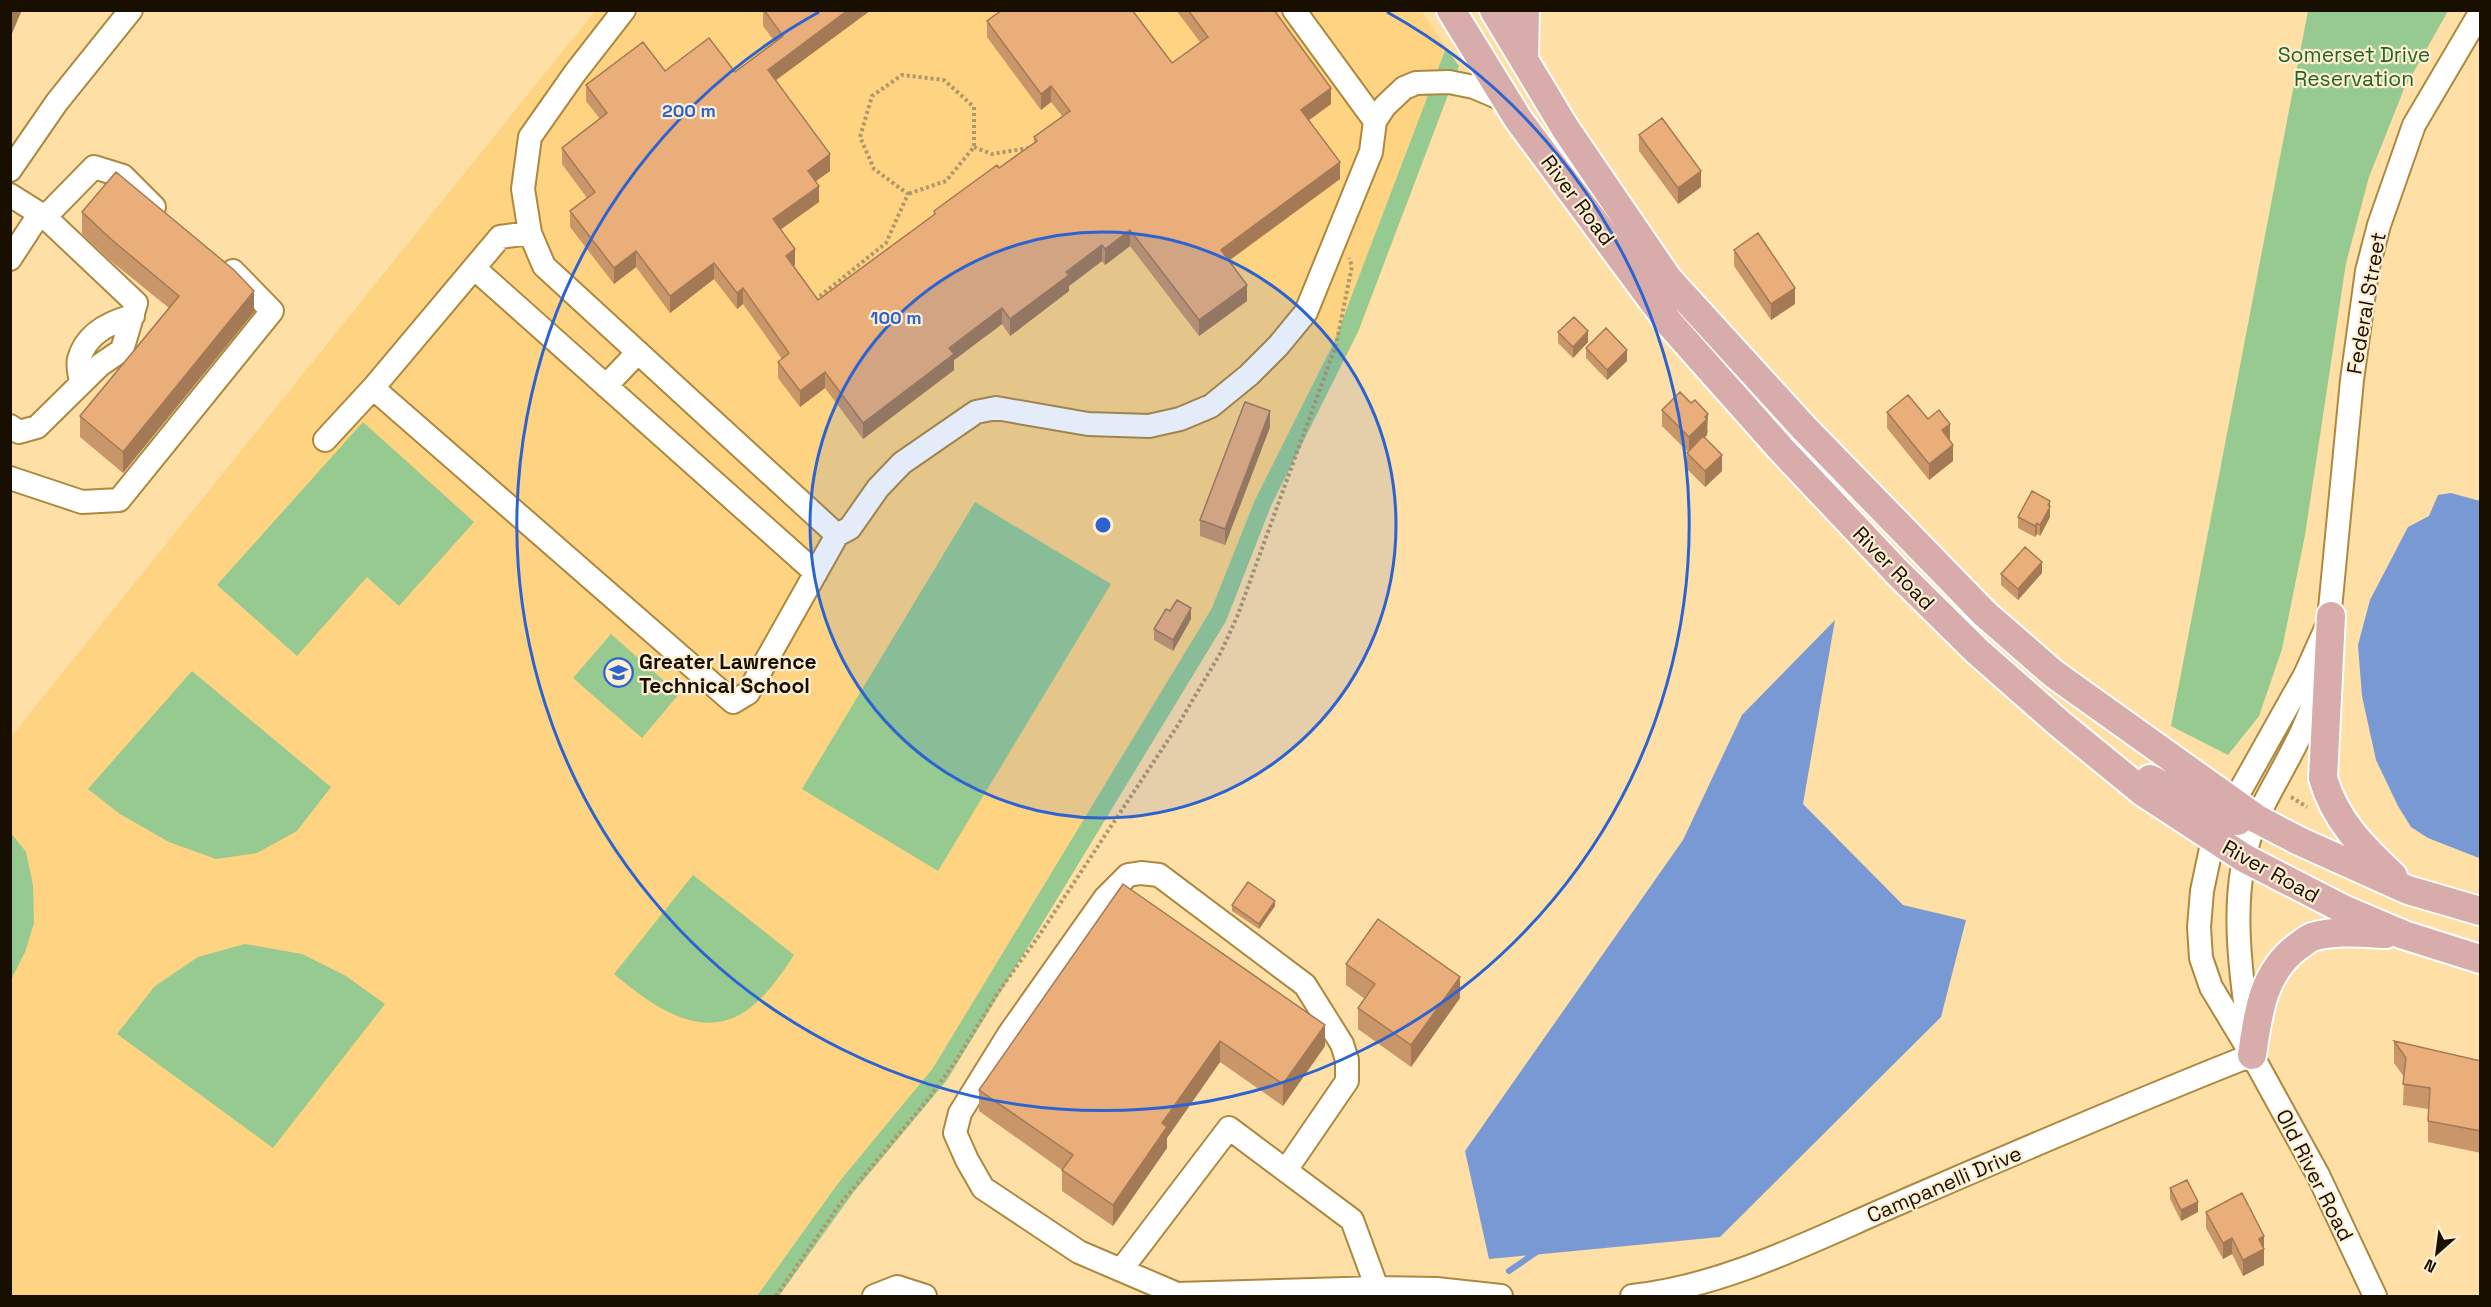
<svg xmlns="http://www.w3.org/2000/svg" width="2491" height="1307" font-family="'Space Grotesk',sans-serif">
	<style>
		.built { fill: #fed381 }
		.green { fill: #96ca91 }
		.water { fill: #7999d5 }
		.lines { fill: none; stroke-linecap: round; stroke-linejoin: round }
		.stream { stroke: #7999d5; stroke-width: 6 }
		.minor-casing { stroke: #ad893f; stroke-width: 26 }
		.major-casing { stroke: #fff; stroke-width: 32 }
		.path { stroke: #af976c; stroke-width: 4; stroke-dasharray: 3 3; stroke-linecap: butt }
		.minor { stroke: #fff; stroke-width: 22 }
		.major { stroke: #d7acaa; stroke-width: 28 }
		.wall { fill: #c89669 }
		.shaded-wall { fill: #a37a55 }
		.building { fill: #e9ae7a; stroke: #a37a55; stroke-width: 1.5 }
		.ring { fill: none; stroke: #2d63d1; stroke-width: 3 }
		.labels { text-anchor: middle; dominant-baseline: central; stroke-width: 4.5; stroke-linejoin: round; paint-order: stroke }
		.park-label { font-size: 21px; fill: #20651d; stroke: #feefd2 }
		.street-label { font-size: 21px; fill: #190f00; stroke: #feefd2 }
		.poi-label { font-size: 21px; font-weight: bold; fill: #190f00; stroke: #feefd2; text-anchor: start }
		.centre { fill: #2d63d1; stroke: #feefd2; stroke-width: 3 }
		.ring-label { font-size: 18px; text-anchor: middle; font-weight: bold; fill: #2d63d1; stroke: #feefd2; stroke-width: 4.5; stroke-linejoin: round; paint-order: stroke }
	</style>
	<rect width="100%" height="100%" fill="#fedfa5"/>
	<path class="built" d="M1421 10 1446 48 1334 342 1255 500 1213 608 933 1068 839 1182 757 1296H11L10 738 595 11Z"/>
	<path class="green" d="M2308 11H2448L2404 89 2369 177 2346 263 2305 535 2282 649 2259 716 2228 755 2171 726Z
		M1446 48 1459 66 1358 332 1271 506 1226 621 947 1080 853 1193 779 1296H757L839 1182 933 1068 1212 608 1255 500 1334 342Z
		M363 422 474 522 399 606 367 577 297 656 217 585Z
		M975 502 1111 584 938 871 802 789Z
		M611 634 679 694 642 738 573 678Z
		M192 671 331 787 297 831 257 853 216 859 169 842 120 814 88 789Z
		M11 833 26 852 33 885 34 923 25 952 11 980Z
		M693 875 794 955C783 972 771 989 757 1002 708 1048 655 1008 614 974Z
		M245 944 302 954 346 976 385 1004 273 1148 117 1034 155 986 198 957Z"/>
	<path class="water" d="M2451 493 2480 501 2479 858 2428 838 2411 827 2398 806 2376 760 2362 696 2358 645 2370 600 2408 527 2429 516 2438 495Z
		M1835 620 1803 804 1903 905 1966 920 1941 1017 1720 1237 1489 1259 1465 1151 1683 840 1742 715Z"/>
	<g class="lines">
		<path class="stream" d="M1509 1271 1538 1251"/>
		<defs>
			<path id="minor" d="M624 10 575 73 530 137 523 189 530 233 544 266 837 535 850 528 878 488 902 463 976 412 996 408 1088 424 1149 426 1180 419 1211 406 1249 375 1278 346 1306 312 1371 152 1375 121 1385 106 1404 88 1416 83 1449 82 1474 87 1507 101
				M1294 10 1375 121
				M10 170 57 102 131 10
				M10 195 45 217 94 167 123 176 154 207
				M10 259 40 213
				M474 268 816 573
				M81 383C80 376 77 366 79 359 86 334 110 322 133 316
				M606 386 638 352
				M373 388 733 702 748 693 837 535
				M10 426 19 432 37 427 100 365 122 350 136 303 45 217
				M325 440 373 388 500 237 530 233
				M10 478 82 502 119 500 272 311 233 271
				M2327 626 2305 675 2213 839 2202 891 2199 927 2201 958 2211 987 2252 1055 2318 1175 2375 1296
				M2328 630 2352 380 2367 271 2379 225 2414 125 2480 13
				M2250 1038C2240 967 2227 886 2257 818 2279 771 2310 730 2320 677
				M1121 1270 1079 1252 983 1188 967 1160 955 1133 960 1113 1009 1034 1105 898 1128 875 1141 873 1159 875 1305 985 1342 1044 1347 1060V1081L1286 1170
				M1377 1288 1352 1220 1229 1128 1121 1270 1177 1294 1377 1288 1436 1289 1501 1296
				M874 1296 897 1287 925 1296
				M1632 1296C1727 1286 1817 1238 1904 1201 2020 1151 2135 1101 2252 1055"/>
			<path id="major" d="M1451 10 1518 119 1670 324 1782 450 1897 572 1977 651 2060 724 2143 792 2244 858 2345 910 2404 935 2480 959
				M1494 10 1565 128 1668 279 1804 428 1985 614 2054 674 2257 819 2299 841 2408 890 2480 911
				M1524 60 1525 10
				M2331 616 2323 778C2335 820 2362 847 2393 876
				M2150 779 2225 817 2238 821
				M2252 1055C2258 1014 2262 974 2297 947 2302 944 2307 939 2312 937 2336 930 2362 933 2386 934"/>
		</defs>
		<use href="#minor" class="minor-casing"/>
		<use href="#major" class="major-casing"/>
		<path class="path" d="M974 147 992 154 1029 148
			M815 300 886 243 908 194 874 169 860 137 872 96 902 75 944 80 974 107V147L946 181 908 194
			M2291 797 2307 807
			M776 1296 840 1204 929 1098 955 1062 999 991 1038 937 1178 725 1221 652 1237 617 1336 345 1352 266 1349 258"/>
		<use href="#minor" class="minor"/>
		<use href="#major" class="major"/>
	</g>
	<path class="wall" d="M763 10H871L776 80 830 171 815 181 819 202 781 229 795 265 794 266 818 300 934 215V211L999 168 1034 143V137L1063 117 1051 102 1041 110 987 37V21L999 13 997 10H1133L1172 63 1200 42 1176 10H1274L1331 104 1309 120 1340 179 1229 261 1247 301 1199 336 1130 246 1105 265 1102 261 1069 286V291L1010 336 1002 324 954 360V370L863 439 825 388 800 407 778 378V362L782 359 743 304 737 309 714 279 670 313 636 267 614 284 570 227V211L587 198 562 164V148L600 119 586 101V85L665 71 735 72 775 42 763 26Z
		M1639 135 1701 187 1678 204 1639 151Z
		M82 212 254 312 123 473 80 437V416L169 308 112 262 82 234Z
		M1734 250 1795 304 1771 320 1734 266Z
		M1558 332 1588 342 1573 358 1558 343Z
		M1586 348 1627 361 1607 380 1586 358Z
		M1662 410 1708 430 1707 435 1704 438 1722 471 1705 487 1687 469V453L1688 452 1662 426Z
		M1887 412 1928 419 1950 440 1953 461 1929 480 1887 428Z
		M1270 427 1225 545 1200 536V520Z
		M2050 501V517L2040 536 2037 534 2035 537 2018 528V517Z
		M2042 573 2018 600 2001 585V574Z
		M1191 619 1173 651 1154 640V629Z
		M1123 884 1325 1046 1283 1106 1220 1062 1167 1138V1148L1113 1226 1062 1191V1170L979 1111V1090Z
		M1232 905 1275 906 1259 929 1232 911Z
		M1346 964 1460 998 1411 1067 1358 1029V1008L1365 999 1346 985Z
		M2394 1041 2481 1061V1153L2428 1142V1109L2403 1105 2404 1077 2394 1063Z
		M2170 1188 2198 1212 2181 1221 2170 1199Z
		M2206 1212 2264 1236V1265L2243 1276 2232 1254 2223 1259 2206 1228Z"/>
	<path class="shaded-wall" d="M13 10H22L10 38V16Z
		M848 10H871L768 86V70Z
		M1051 86V102L1041 110V94Z
		M1331 88V104L1301 126V110Z
		M830 154V171L808 187V171Z
		M1340 162V179L1221 266V250Z
		M1701 171V187L1678 204V188Z
		M819 186V202L773 235V219Z
		M1130 230V246L1105 265V249Z
		M1102 245V261L1069 286V291L1010 336V319L1066 272Z
		M795 249V265L786 272V256Z
		M636 251V267L614 284V268Z
		M714 263V279L670 313V296Z
		M1247 285V301L1199 336V320Z
		M743 288V304L737 309V293Z
		M1795 288V304L1771 320V304Z
		M254 291V312L123 473V452Z
		M1002 308V324L954 360V370L863 439V423L949 348Z
		M1588 331V342L1573 358V347Z
		M1627 350V361L1607 380V370Z
		M825 372V388L800 407V391Z
		M1270 411V427L1225 545V529Z
		M1708 414 1707 435 1689 453V437Z
		M1950 424V440L1942 446V430Z
		M1953 445V461L1929 480V464Z
		M1722 455V471L1705 487V471Z
		M2050 501V517L2040 536V525Z
		M2037 523V534L2035 537V526Z
		M2042 562V573L2018 600V589Z
		M1191 608V619L1173 651V640Z
		M1275 901V906L1259 929V924Z
		M1460 977V998L1411 1067V1045Z
		M1325 1025V1046L1283 1106V1084Z
		M1220 1041V1062L1167 1138V1148L1113 1226V1205L1162 1123Z
		M2198 1202V1212L2181 1221V1210Z
		M2264 1236V1265L2243 1276V1260L2259 1239Z
		M2232 1238V1254L2223 1259V1243Z"/>
	<path class="building" d="M764 10H848L768 70 830 154 808 171 819 186 773 219 795 249 786 256 818 300 935 214 934 211 997 165 999 168 1037 141 1034 137 1070 111 1051 86 1041 94 987 21 1002 10H1132L1172 63 1208 37 1188 10H1274L1331 88 1301 110 1340 162 1221 250 1247 285 1199 320 1130 230 1105 249 1102 245 1066 272 1069 275 1010 319 1002 308 949 348 954 354 863 423 825 372 800 391 778 362 789 353 743 288 737 293 714 263 670 296 636 251 614 268 570 211 595 192 562 148 607 113 586 85 643 42 665 71 709 38 735 72 783 36Z
		M1662 118 1701 171 1678 188 1639 135Z
		M116 172 234 270 254 291 123 452 80 416 179 296 112 240 82 212Z
		M1758 233 1795 288 1771 304 1734 250Z
		M1574 317 1588 331 1573 347 1558 332Z
		M1606 328 1627 350 1607 370 1586 348Z
		M1680 392 1691 403 1695 400 1708 414 1705 417 1707 419 1689 437 1662 410Z
		M1908 395 1928 419 1939 410 1950 424 1942 430 1953 445 1929 464 1887 412Z
		M1245 402 1270 411 1225 529 1200 520Z
		M1703 436 1722 455 1705 471 1687 453Z
		M2032 491 2050 501 2048 505 2050 507 2040 525 2037 523 2035 526 2018 517Z
		M2025 547 2042 562 2018 589 2001 574Z
		M1177 600 1191 608 1173 640 1154 629 1166 609 1170 611Z
		M1248 882 1275 901 1259 924 1232 905Z
		M1123 884 1325 1025 1283 1084 1220 1041 1162 1123 1167 1127 1113 1205 1062 1170 1073 1155 979 1090Z
		M1378 919 1460 977 1411 1045 1358 1008 1375 984 1346 964Z
		M2394 1041 2481 1061V1131L2428 1121 2430 1088 2403 1084 2406 1058Z
		M2187 1180 2198 1202 2181 1210 2170 1188Z
		M2242 1193 2264 1236 2259 1239 2264 1249 2243 1260 2232 1238 2223 1243 2206 1212Z"/>
	<circle cx="1103" cy="525" r="293" fill="#2d63d1" fill-opacity=".12"/>
	<g class="ring">
		<circle cx="1103" cy="525" r="293"/>
		<path d="M1387 12A586 586 0 1 1 819 12"/>
	</g>
	<defs>
		<symbol id="school-ring" viewBox="-11 -11 22 22"><circle r="9.5" fill="#feefd2" stroke="#2d63d1" stroke-width="1.5"/><path d="M0-5L7-2L0 1L-7-2ZM-4 1L0 2.5L4 1V4Q0 6-4 4Z" fill="#2d63d1"/></symbol>
	</defs>
	<g fill-rule="evenodd">
		<use href="#school-ring" x="602" y="656" width="33" height="33"/>
	</g>
	<g class="labels">
		<g class="park-label">
			<text x="2354" y="54">Somerset Drive<tspan x="2354" dy="24">Reservation</tspan></text>
		</g>
		<g class="street-label">
			<text transform="translate(1578 200) rotate(53)">River Road</text>
			<text transform="translate(2366 303) rotate(-80)">Federal Street</text>
			<text transform="translate(1894 568) rotate(46)">River Road</text>
			<text transform="translate(2271 871) rotate(29)">River Road</text>
			<text transform="translate(2315 1175) rotate(63)">Old River Road</text>
			<text transform="translate(1944 1184) rotate(-23)">Campanelli Drive</text>
		</g>
		<g class="poi-label">
			<text x="639" y="661">Greater Lawrence<tspan x="639" dy="24">Technical School</tspan></text>
		</g>
	</g>
	<circle cx="1103" cy="525" r="9" class="centre"/>
	<g class="ring-label">
		<text x="689" y="117">200 m</text>
		<text x="896" y="324">100 m</text>
	</g>
	<rect width="2491" height="1307" fill="none" stroke="#190f00" stroke-width="24"/>
	<g transform="translate(2437 1253) rotate(208)" stroke="#feefd2" stroke-width="4.5" paint-order="stroke">
	<path d="M0-4.5L10 22L0 15L-10 22Z" fill="#190f00"/>
	<text y="-9" font-size="16" font-weight="bold" text-anchor="middle" fill="#190f00">N</text>
	</g>
</svg>
